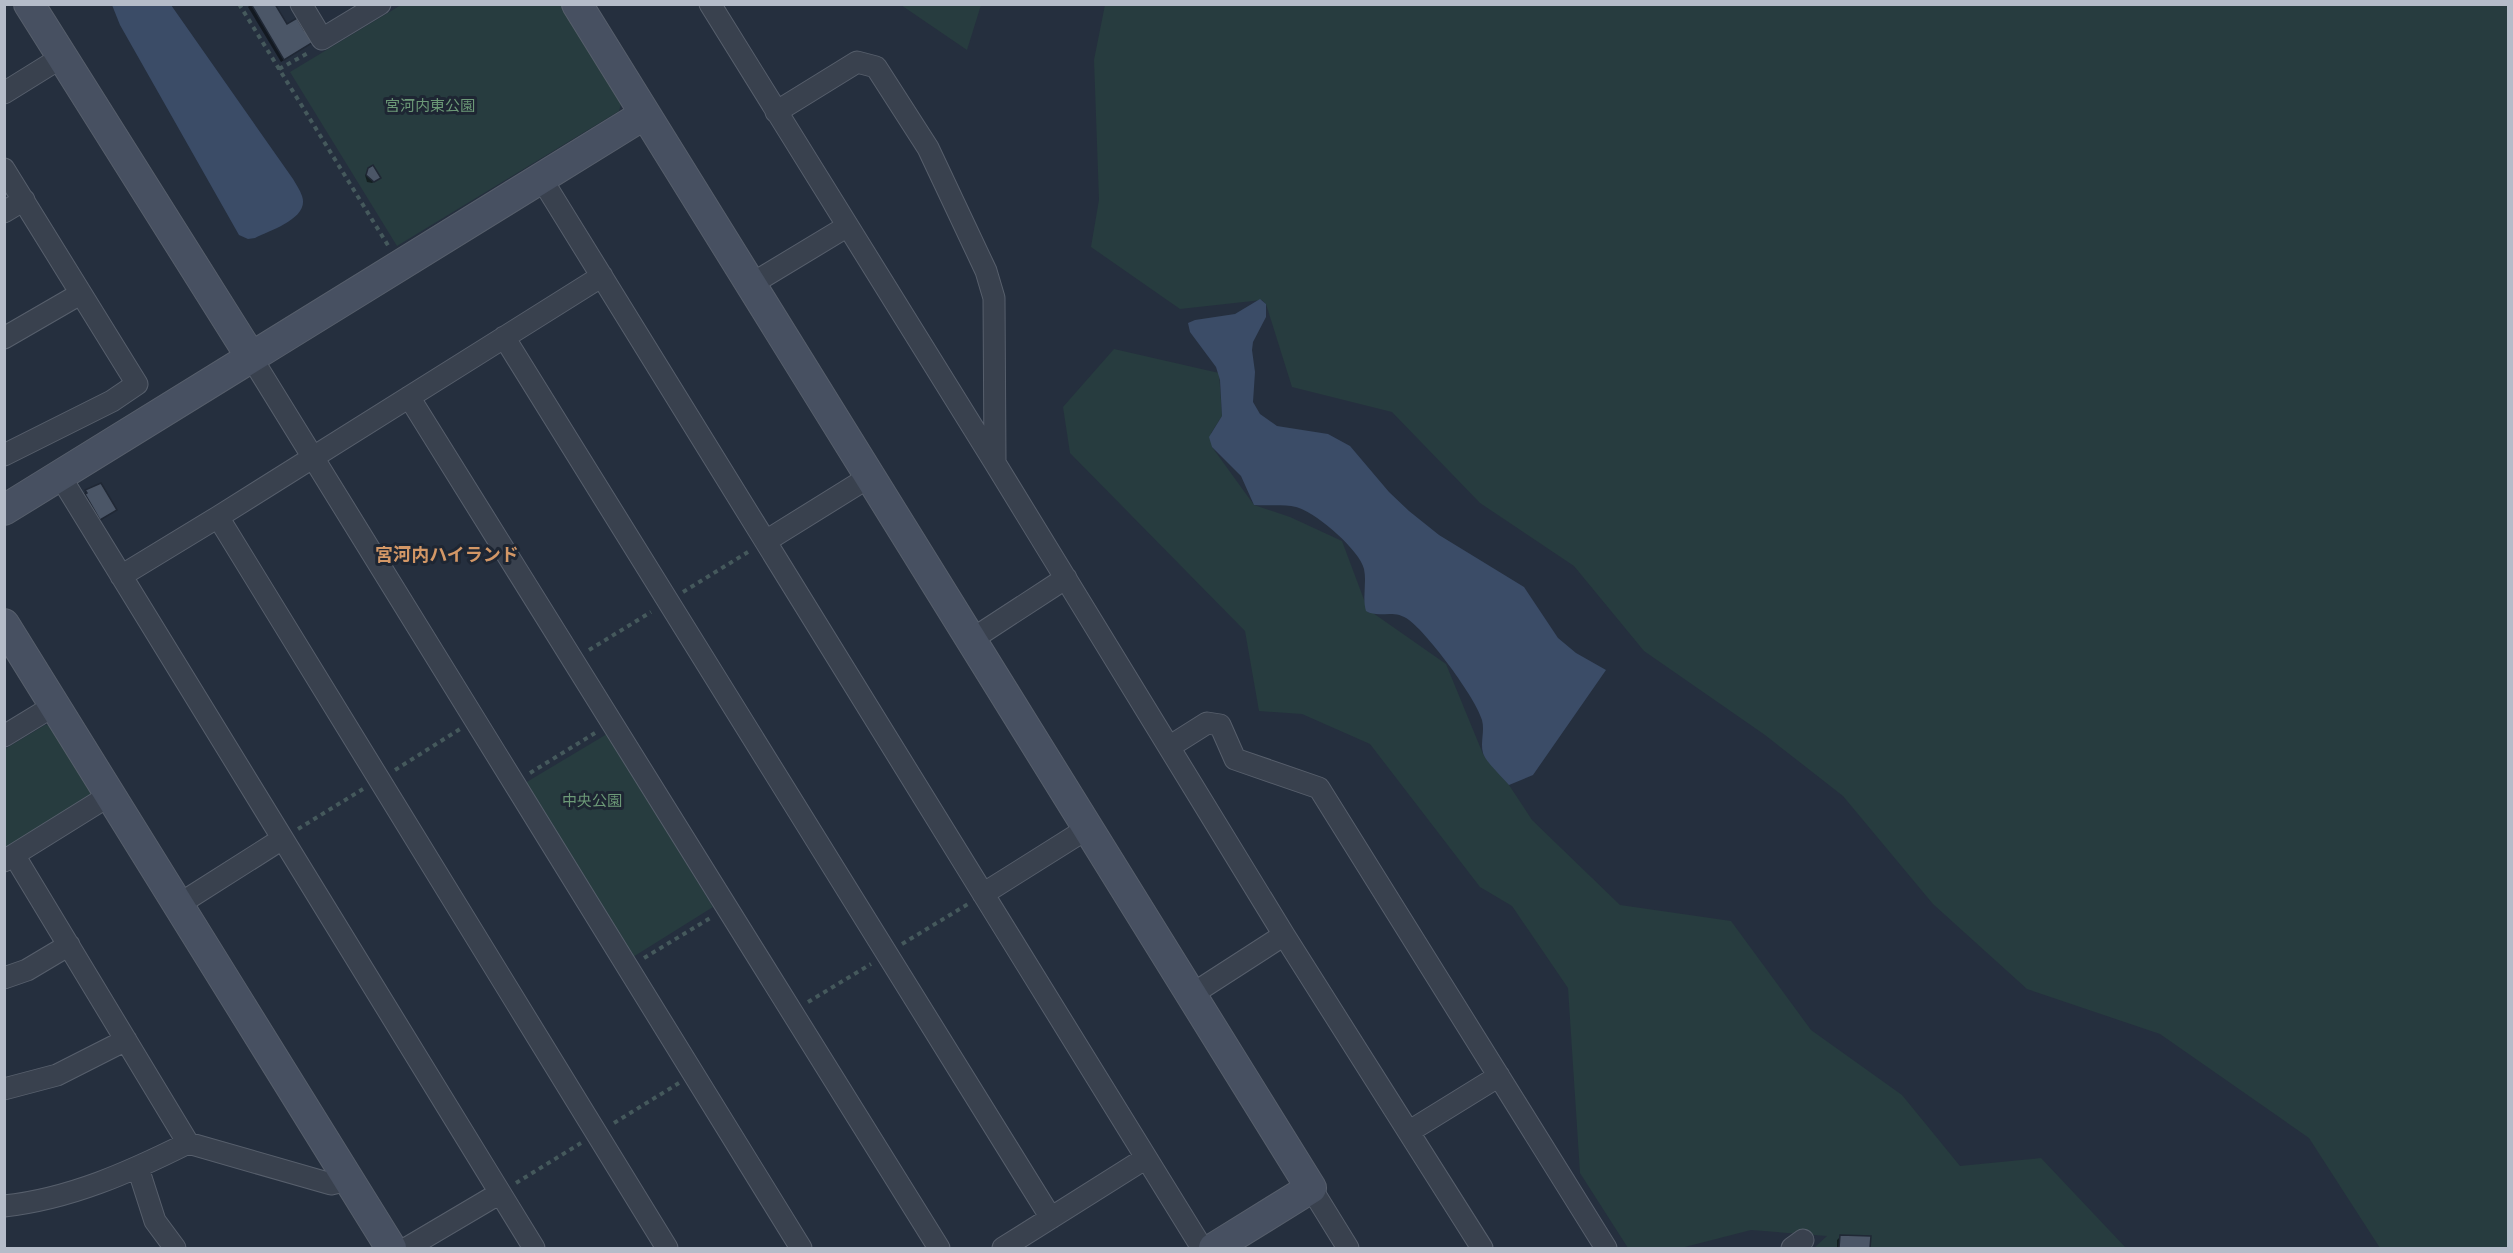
<svg xmlns="http://www.w3.org/2000/svg" width="2513" height="1253" font-family="'Fira Sans','Noto Sans JP',sans-serif">
	<style>
		.green { fill: #273c3f }
		.water { fill: #3b4c67 }
		.shadow { fill: #0007 }
		.building { fill: #4b5667; stroke: #202835; stroke-width: 1.5 }
		.lines { fill: none; stroke-linecap: round; stroke-linejoin: round }
		.street-casing { stroke: #575f6c; stroke-width: 23 }
		.secondary-casing { stroke: #575f6c; stroke-width: 32 }
		.path { stroke: #45595c; stroke-width: 4; stroke-dasharray: 4.5 4.5; stroke-linecap: butt }
		.street { stroke: #39414e; stroke-width: 21 }
		.secondary { stroke: #475061; stroke-width: 30 }
		.labels { text-anchor: middle; dominant-baseline: central; stroke-width: 6; stroke-linejoin: round; paint-order: stroke }
		.park-label { font-size: 15px; fill: #6c9977; stroke: #1e2633 }
		.quarter-label { font-size: 18px; font-weight: bold; fill: #d39766; stroke: #1e2633 }
	</style>
	<rect width="100%" height="100%" fill="#252f3e"/>
	<path class="green" d="M401 5H562L622 100 619 111 397 246 290 72Z
		M901 5H981L967 50Z
		M1105 5H2508V1248H2380L2309 1138 2160 1034 2027 989 1933 904 1843 796 1765 735 1644 651 1574 566 1480 503 1392 412 1292 387 1266 304 1262 300 1180 309 1091 247 1099 200 1094 60Z
		M1114 349 1219 373 1222 416 1211 433 1212 447 1254 505 1290 517 1342 541 1369 613H1373L1446 664 1483 754 1509 785 1532 820 1620 905 1731 921 1811 1030 1902 1095 1960 1166 2041 1158 2126 1248H1814L1827 1236 1751 1230 1681 1248H1628L1580 1173 1568 988 1512 906 1480 887 1370 744 1302 714 1259 711 1245 631 1070 453 1063 407Z
		M45 725H50L91 794V797L5 849V749Z
		M607 734 713 907 633 957 525 783Z"/>
	<path class="water" d="M112 5H171L293 179C296 184 300 190 302 196 310 218 271 230 255 238L248 239 239 235 120 25Z
		M1260 299 1266 304V317L1253 342 1252 350 1255 372 1253 402 1260 414 1277 426 1328 434 1350 446 1389 492 1409 511 1439 535 1524 587 1558 638 1576 653 1606 670 1533 775 1509 785C1503 778 1485 761 1483 753 1480 742 1485 731 1482 720 1476 698 1428 634 1409 620 1394 608 1379 619 1366 611 1362 597 1367 583 1364 569 1360 550 1314 511 1296 507 1283 504 1268 506 1254 505L1241 476 1212 447 1209 437 1222 416 1220 380 1216 367 1190 332 1188 323 1195 320 1235 314Z"/>
	<path class="shadow" d="M251 4H274L287 26 310 44 281 62 248 7Z
		M373 168 379 178 372 183 367 182 365 175Z
		M101 485 115 510 93 526 80 498 86 492Z
		M1840 1237 1869 1238V1248H1837V1240Z"/>
	<path class="building" d="M251 4H275L287 24 297 18 304 30 307 28 315 41 284 60Z
		M373 165 381 178 374 182 366 175 368 168Z
		M101 483 117 510 100 520 85 494 87 493 85 490Z
		M1840 1235 1871 1236 1870 1248H1839Z"/>
	<g class="lines">
		<defs>
			<path id="street" d="M301 4 322 39 380 4
				M710 4 995 463 1284 935 1482 1248
				M4 93 62 57
				M776 112 857 62 876 67 928 148 986 271 994 298 995 463
				M4 169 137 384 112 401 4 455
				M541 178 1202 1248
				M4 212 24 200
				M750 285 846 227
				M504 337 1051 1218
				M4 338 80 294
				M251 357 801 1248
				M409 397 939 1248
				M60 476 534 1248
				M218 517 667 1248
				M766 541 869 477
				M121 576 218 517 602 276
				M971 640 1066 578
				M4 736 55 705
				M1169 747 1207 723 1220 725 1235 759 1319 788 1606 1248
				M14 855 188 1143
				M4 861 110 795
				M983 894 1088 828
				M178 905 282 839
				M4 978 27 970 69 945
				M1191 995 1284 935
				M4 1089 57 1075 126 1040
				M1410 1131 1499 1076
				M138 1168 155 1221 175 1248
				M1311 1188 1348 1248
				M4 1206C70 1199 130 1172 188 1143L331 1184 348 1180
				M407 1248 500 1193
				M1003 1248 1146 1158
				M1792 1248 1803 1240"/>
			<path id="secondary" d="M29 4 251 357
				M577 4 1311 1188 1214 1248
				M4 510 645 114
				M4 624 391 1248"/>
		</defs>
		<use href="#street" class="street-casing"/>
		<use href="#secondary" class="secondary-casing"/>
		<path class="path" d="M239 4 389 247
			M279 69 310 52
			M683 592 748 552
			M589 650 651 612
			M395 770 460 729
			M530 773 595 733
			M298 829 363 789
			M902 944 968 904
			M644 958 712 917
			M808 1002 871 964
			M614 1123 679 1083
			M516 1183 581 1143"/>
		<use href="#street" class="street"/>
		<use href="#secondary" class="secondary"/>
	</g>
	<g class="labels">
		<g class="park-label">
			<text x="430" y="106">宮河内東公園</text>
			<text x="592" y="801">中央公園</text>
		</g>
		<g class="quarter-label">
			<text x="447" y="555">宮河内ハイランド</text>
		</g>
	</g>
	<rect width="2513" height="1253" fill="none" stroke="#b5bcc9" stroke-width="12"/>
</svg>
